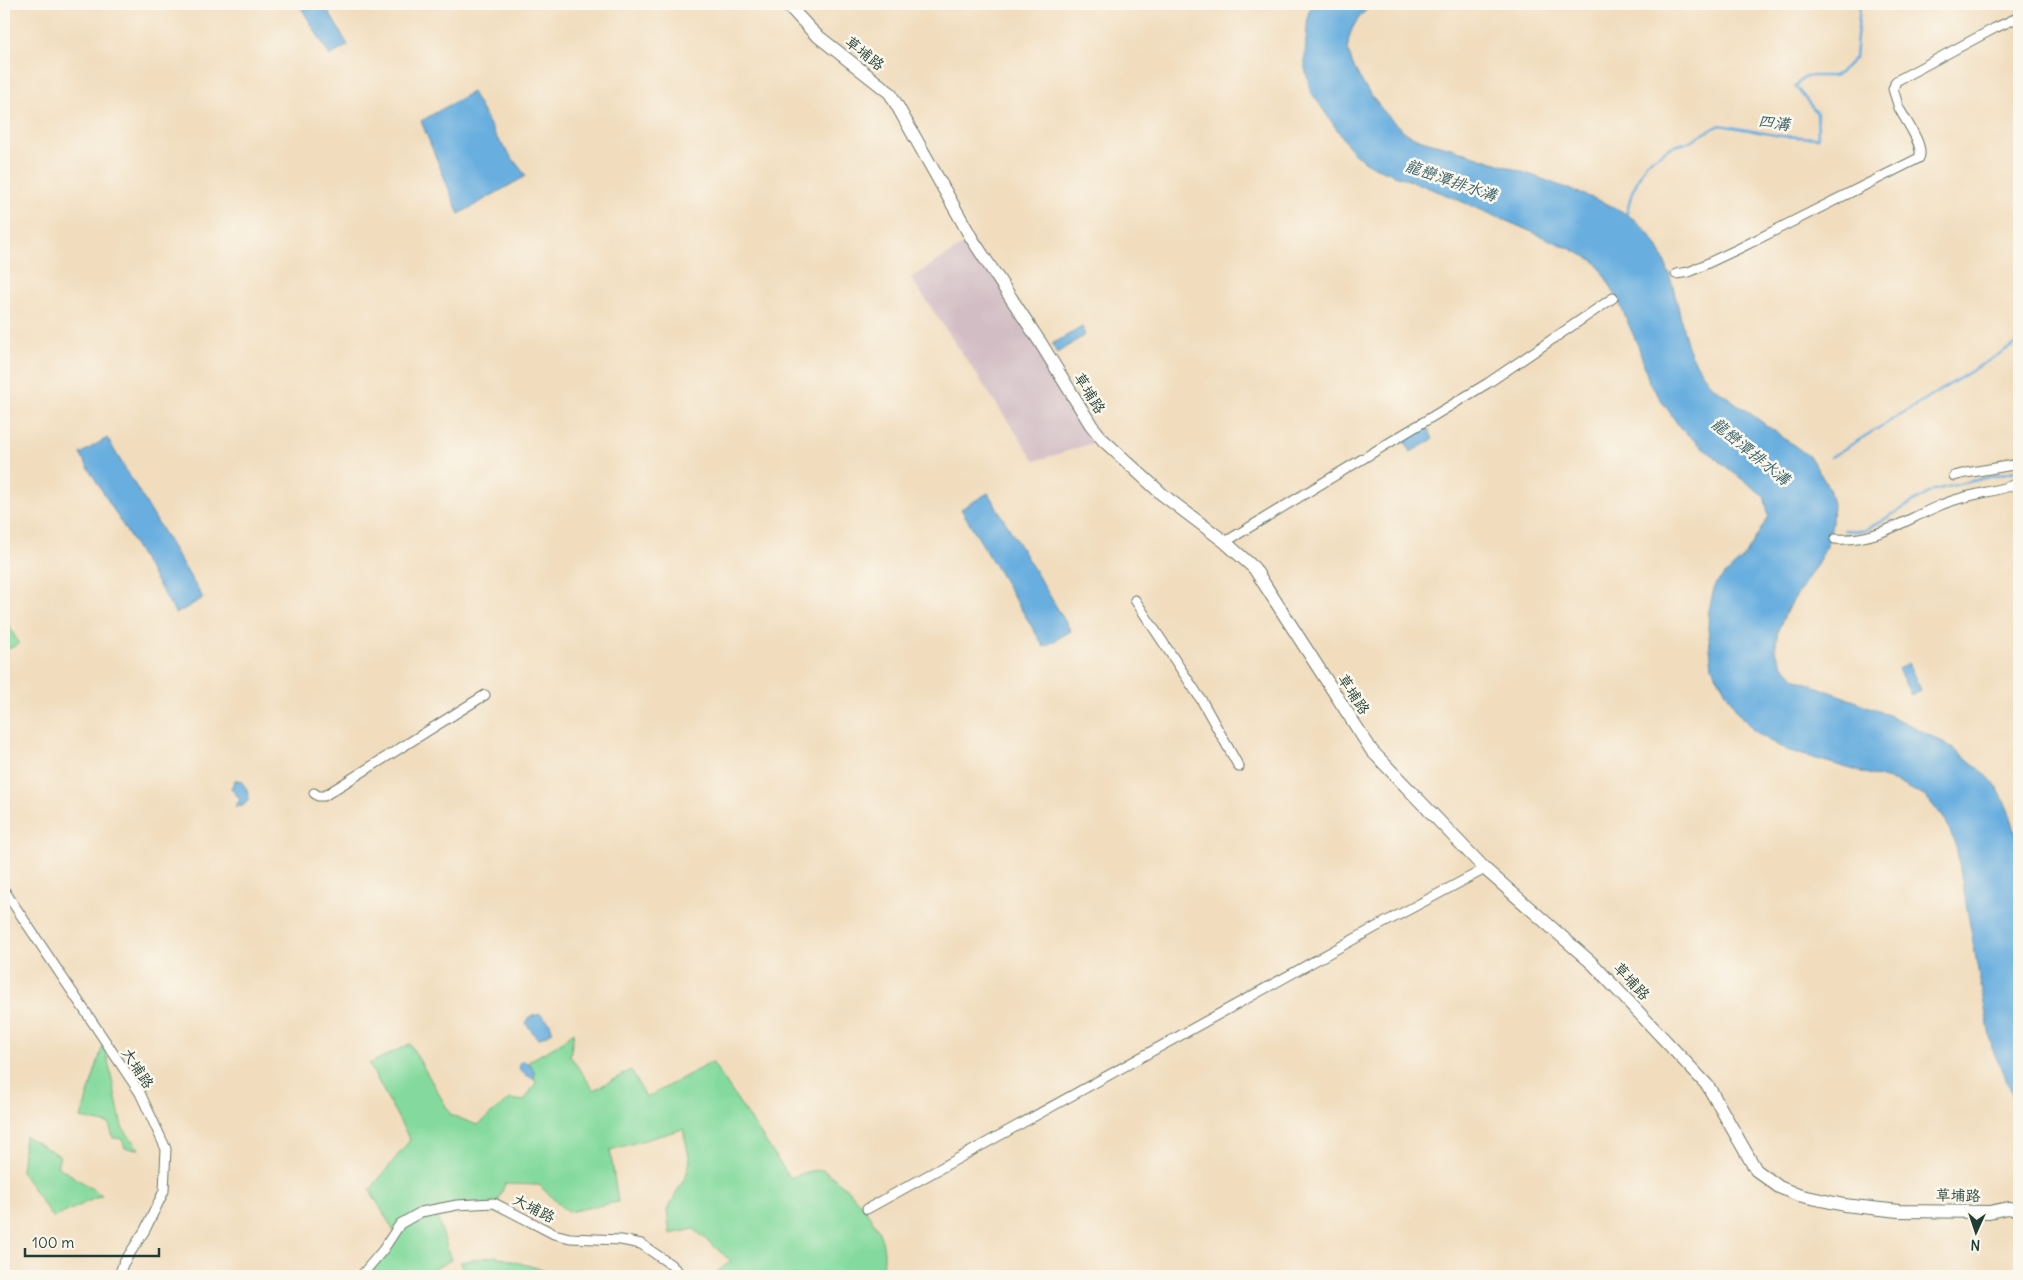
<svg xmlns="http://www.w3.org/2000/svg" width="2023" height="1280" font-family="Delius,'LXGW WenKai TC',sans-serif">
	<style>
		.industrial { fill: #d2bdc5 }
		.green { fill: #84da9e; stroke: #528c69 }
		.water { fill: #68aedf; stroke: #44768a }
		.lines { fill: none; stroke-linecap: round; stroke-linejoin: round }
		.stream { stroke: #68aedf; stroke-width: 2.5 }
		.street-casing { stroke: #687564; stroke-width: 11 }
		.secondary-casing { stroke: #687564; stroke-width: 14 }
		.street { stroke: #fff; stroke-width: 9 }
		.secondary { stroke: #fff; stroke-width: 12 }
		.labels { text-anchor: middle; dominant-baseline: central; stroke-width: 5; stroke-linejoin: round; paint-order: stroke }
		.street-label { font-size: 15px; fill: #1f3d34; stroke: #fbf7ec }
		.water-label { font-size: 16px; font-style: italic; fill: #355f67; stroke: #fbf7ec }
	</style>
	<rect width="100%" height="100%" fill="#fbf7ec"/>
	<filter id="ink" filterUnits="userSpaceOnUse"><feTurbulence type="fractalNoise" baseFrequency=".02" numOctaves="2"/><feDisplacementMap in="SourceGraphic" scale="10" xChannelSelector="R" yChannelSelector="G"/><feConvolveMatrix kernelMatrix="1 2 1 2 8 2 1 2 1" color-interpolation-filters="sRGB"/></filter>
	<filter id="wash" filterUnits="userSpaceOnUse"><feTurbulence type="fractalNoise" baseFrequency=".0096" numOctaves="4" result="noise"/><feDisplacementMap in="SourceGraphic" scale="20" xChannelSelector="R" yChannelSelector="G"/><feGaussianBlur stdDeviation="1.12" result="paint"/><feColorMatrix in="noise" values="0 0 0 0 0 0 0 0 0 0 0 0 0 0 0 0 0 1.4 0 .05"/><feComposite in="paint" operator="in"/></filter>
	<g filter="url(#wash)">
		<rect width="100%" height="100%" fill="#f1ddbe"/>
		<path class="industrial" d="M972 239 1103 440 1035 461 911 278Z"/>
		<path class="green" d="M4 617 19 644 4 651Z
			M574 1032 570 1056 594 1090 631 1070 646 1098 712 1062 790 1178 810 1171 823 1170C848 1186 886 1225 884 1257 884 1263 882 1270 880 1276H712L731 1261 694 1229 670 1234 667 1210 686 1176 690 1161 683 1129 610 1150 618 1202 567 1212 539 1185 505 1184 495 1210H466L436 1213 451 1260 421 1276H365L395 1233 370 1190 410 1140 369 1064 410 1044 451 1115 477 1125 510 1099 524 1101 536 1083 529 1061 556 1046Z
			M104 1041 122 1127 139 1149 125 1148 122 1139 113 1138 109 1124 81 1118Z
			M25 1136 60 1156 57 1166 102 1195 53 1218 21 1171Z
			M495 1256 565 1276H470L460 1262Z"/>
		<path class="water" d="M299 4H324L348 45 330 56Z
			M1313 4H1372C1362 14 1353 23 1349 38 1341 64 1387 120 1408 134 1420 141 1438 144 1451 148 1490 161 1528 173 1566 188 1594 199 1628 208 1648 233 1672 262 1677 308 1687 343 1692 359 1701 372 1711 385L1810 457 1829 488 1833 504 1832 523 1828 542 1817 564 1787 610 1778 630 1775 651 1782 664 1795 678C1854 702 1931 726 1978 768 1982 772 1988 776 1992 781 2006 799 2013 822 2019 843V1110L1992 1048 1956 847 1946 821 1926 797 1899 783 1786 750 1757 734 1738 713 1712 667 1708 628 1709 610 1715 584 1744 557 1769 516 1764 496 1730 470 1681 429 1649 382 1639 348 1616 295 1596 262 1571 249 1442 193 1374 167 1354 154 1311 92 1305 68V54L1308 14Z
			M472 92 497 138 526 176 459 214 421 121Z
			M1082 327 1085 335 1057 353 1052 344Z
			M1425 423 1433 439 1411 452 1402 437Z
			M107 438 203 598 176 614 80 454Z
			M988 493 1071 631 1044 647 961 509Z
			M1908 663 1921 690 1911 695 1898 669Z
			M235 780H240L247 789 249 799C245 805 242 808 235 806L240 800 231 788Z
			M540 1014 550 1023 553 1032 538 1039 526 1024 529 1017Z
			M524 1061 531 1065 535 1075 533 1079 520 1071 519 1063Z"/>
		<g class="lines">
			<path class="stream" d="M1626 216 1632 192 1646 163 1671 147 1686 143 1720 125 1781 136 1818 138 1817 113 1795 86 1806 76H1833L1840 73 1855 58 1860 6 1862 4
				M1831 457 2019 342
				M1844 530 1864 531 1934 490 2019 470"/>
		</g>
	</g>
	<g filter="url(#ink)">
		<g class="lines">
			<defs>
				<path id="street" d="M1676 274 1689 272 1738 249 1919 158C1925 146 1905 120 1899 108 1897 102 1895 95 1893 89L1896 81 1995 28 2019 17
					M1954 476 1966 473 2019 464
					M1835 539C1877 542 1904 520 1941 505 1965 494 1994 493 2019 483
					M1225 542 1488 383 1613 298
					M1135 600 1202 701 1239 767
					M314 793 318 796H324L485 695
					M4 890 140 1093 166 1149 164 1191 145 1230 123 1264 119 1276
					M867 1209 1376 927 1485 869
					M361 1276 383 1250 400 1224 421 1212 457 1205 494 1203 554 1234 570 1238 621 1240 641 1244 670 1264 683 1276"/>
				<path id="secondary" d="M787 4 814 33 890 93 972 239 1040 342 1091 425 1103 440 1163 495 1225 542 1254 568 1372 751 1485 869 1593 964 1708 1086 1756 1170 1779 1187 1798 1195 1844 1205 1899 1211 1989 1212 2008 1208 2019 1210"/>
			</defs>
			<use href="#street" class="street-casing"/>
			<use href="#secondary" class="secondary-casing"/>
			<use href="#street" class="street"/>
			<use href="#secondary" class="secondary"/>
		</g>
	</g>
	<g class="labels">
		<g class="street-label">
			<text transform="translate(865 53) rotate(38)">草埔路</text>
			<text transform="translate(1090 393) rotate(58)">草埔路</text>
			<text transform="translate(1354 694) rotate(57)">草埔路</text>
			<text transform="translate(1632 981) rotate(47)">草埔路</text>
			<text transform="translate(138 1068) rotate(57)">大埔路</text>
			<text transform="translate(1958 1195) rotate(1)">草埔路</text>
			<text transform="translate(534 1208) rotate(27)">大埔路</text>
		</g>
		<g class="water-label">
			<text transform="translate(1774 122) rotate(8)">四溝</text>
			<text transform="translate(1451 180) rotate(19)">龍巒潭排水溝</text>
			<text transform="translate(1751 451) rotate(39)">龍巒潭排水溝</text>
		</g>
	</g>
	<rect width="2023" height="1280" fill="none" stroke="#fbf7ec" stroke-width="20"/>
	<g transform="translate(1976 1232) rotate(183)" stroke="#fbf7ec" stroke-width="4" paint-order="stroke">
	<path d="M0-4L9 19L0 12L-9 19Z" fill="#1f3d34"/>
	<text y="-8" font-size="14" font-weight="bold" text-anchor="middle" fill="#1f3d34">N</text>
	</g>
	<path d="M25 1248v8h134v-8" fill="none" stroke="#1f3d34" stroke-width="2.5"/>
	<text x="32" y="1248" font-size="15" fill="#1f3d34" stroke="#fbf7ec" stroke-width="4" paint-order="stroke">100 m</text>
</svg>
